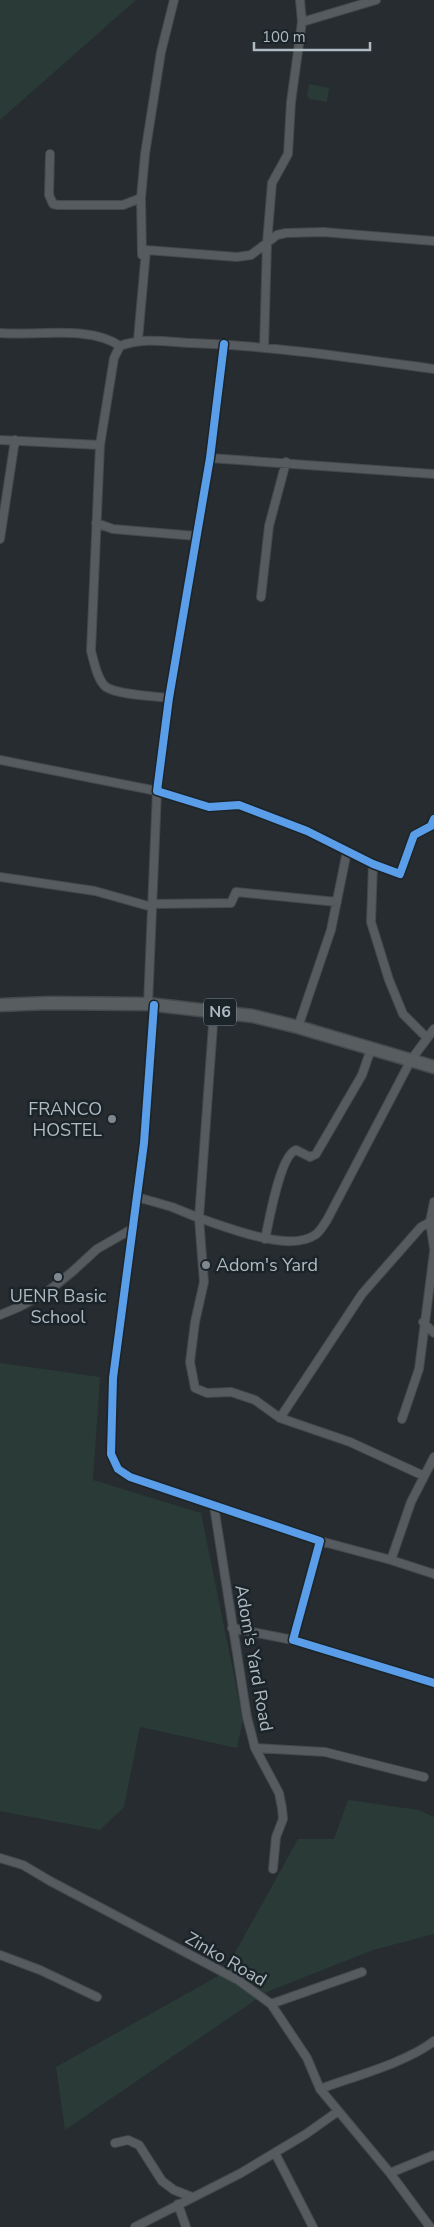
<svg xmlns="http://www.w3.org/2000/svg" width="434" height="2227" font-family="'Nunito Sans',sans-serif">
	<style>
		.green { fill: #293a37 }
		.lines { fill: none; stroke-linecap: round; stroke-linejoin: round }
		.minor-casing { stroke: #44484b; stroke-width: 10 }
		.primary-casing { stroke: #44494d; stroke-width: 15 }
		.minor { stroke: #555b5f; stroke-width: 8 }
		.primary { stroke: #585d60; stroke-width: 12 }
		.cycleway-casing { stroke: #1b2429; stroke-width: 11 }
		.cycleway { stroke: #5a9eea; stroke-width: 8 }
		.poi-dot { fill: #80888f; stroke: #1b2429; stroke-width: 2 }
		.labels { text-anchor: middle; dominant-baseline: central; stroke-width: 5; stroke-linejoin: round; paint-order: stroke }
		.shield { fill: #1b2429; stroke: #838d94; stroke-width: 1 }
		.shield-label { font-size: 16px; font-weight: bold; fill: #b0bac2 }
		.poi-label { font-size: 18px; fill: #b0bac2; stroke: #1b2429; text-anchor: end }
		.street-label { font-size: 18px; fill: #b0bac2; stroke: #1b2429 }
	</style>
	<rect width="100%" height="100%" fill="#262c30"/>
	<path class="green" d="M0 0H136L0 120Z
		M309 84 329 88 327 102 310 99 307 96Z
		M0 1363 100 1377 93 1480 201 1513 243 1720 237 1748 140 1727 124 1807 100 1830 0 1811Z
		M348 1800 419 1810 434 1817V1934L373 1950 267 1992 65 2130 56 2067 218 1976 226 1969 298 1839H334Z"/>
	<g class="lines">
		<defs>
			<path id="minor" d="M302 22 376 0
				M50 154 49 195 53 204 58 205H123L141 198
				M142 255 141 198 145 154 161 52 174 0
				M0 333C36 336 90 325 120 346
				M138 340 146 250 237 257 251 255 277 235 286 233 323 232 434 241
				M224 344 210 458 169 698 157 791 209 807 239 805 307 831 373 864 400 874 414 835 431 826 434 819
				M264 348 267 243 272 183 288 154 291 102 302 22 300 0
				M0 440 100 445 114 358 120 346C143 337 168 342 192 343 273 346 353 358 434 369
				M100 445 91 651C94 661 97 680 106 687 118 695 154 696 169 698
				M210 458 434 474
				M96 523 113 529 196 536
				M0 539 15 440
				M261 597 269 526 286 462
				M0 760 157 791 148 1004
				M373 864 371 922 389 980 403 1014 427 1038
				M0 877 95 891 152 907
				M152 904 231 903 236 892 337 902
				M154 1005 144 1143 113 1378 111 1454 118 1469 130 1477 320 1541 293 1640 434 1683
				M214 1011 199 1218C227 1227 289 1253 315 1235 320 1232 324 1224 327 1220L411 1060 434 1029
				M298 1027 331 930 347 851
				M137 1197 172 1207 199 1218 204 1282 195 1322 190 1362 195 1388 207 1393 231 1392 255 1400 280 1418 350 1442 424 1476
				M434 1202 430 1222 434 1248
				M265 1239C269 1222 280 1155 296 1150L310 1157 316 1154 362 1075 371 1049
				M0 1315 19 1307 47 1292 72 1272 97 1249 132 1229
				M423 1322 434 1333
				M280 1418 362 1294 421 1227 430 1222
				M402 1419 419 1369 434 1252
				M214 1506 247 1717 255 1748 279 1793 282 1808 283 1819 276 1837 273 1869
				M320 1541 391 1560 434 1574
				M391 1560 411 1502 434 1457
				M232 1628 293 1640
				M255 1748 325 1752 424 1777
				M0 1858 23 1865 50 1881 238 1980 271 2004 307 2058 320 2089 390 2173 430 2227
				M0 1955 40 1970 97 1997
				M271 2004 362 1972
				M320 2089C352 2077 408 2062 434 2041
				M115 2143 128 2140 139 2145 162 2181 174 2190 192 2197
				M275 2153 313 2227
				M390 2173 434 2155
				M178 2204 186 2227
				M135 2227 241 2173 306 2134 337 2112"/>
			<path id="primary" d="M0 1005 49 1003 148 1004 253 1016 298 1027 434 1067"/>
		</defs>
		<use href="#minor" class="minor-casing"/>
		<use href="#primary" class="primary-casing"/>
		<use href="#minor" class="minor"/>
		<use href="#primary" class="primary"/>
		<defs>
			<path id="cycleway" d="M224 344 210 458 169 698 157 791 209 807 239 805 307 831 373 864 400 874 414 835 431 826 434 819
				M154 1005 144 1143 113 1378 111 1454 118 1469 130 1477 320 1541 293 1640 434 1683"/>
		</defs>
		<use href="#cycleway" class="cycleway-casing"/>
		<use href="#cycleway" class="cycleway"/>
	</g>
	<g class="poi-dot">
		<circle cx="112" cy="1119" r="5"/>
		<circle cx="206" cy="1265" r="5"/>
		<circle cx="58" cy="1277" r="5"/>
	</g>
	<g class="labels">
		<rect class="shield" x="204" y="998.5" width="32" height="27" rx="4"/>
		<g class="shield-label">
			<text x="220" y="1012">N6</text>
		</g>
		<g class="poi-label">
			<text x="102" y="1109">FRANCO<tspan x="102" dy="21">HOSTEL</tspan></text>
			<text x="216" y="1265" text-anchor="start">Adom's Yard</text>
			<text x="58" y="1296" text-anchor="middle">UENR Basic<tspan x="58" dy="21">School</tspan></text>
		</g>
		<g class="street-label">
			<text transform="translate(254 1658) rotate(80)">Adom's Yard Road</text>
			<text transform="translate(226 1959) rotate(30)">Zinko Road</text>
		</g>
	</g>
	<path d="M254 42v8h116v-8" fill="none" stroke="#b0bac2" stroke-width="2.5"/>
	<text x="262" y="42" font-size="15" fill="#b0bac2" stroke="#1b2429" stroke-width="4" paint-order="stroke">100 m</text>
</svg>
